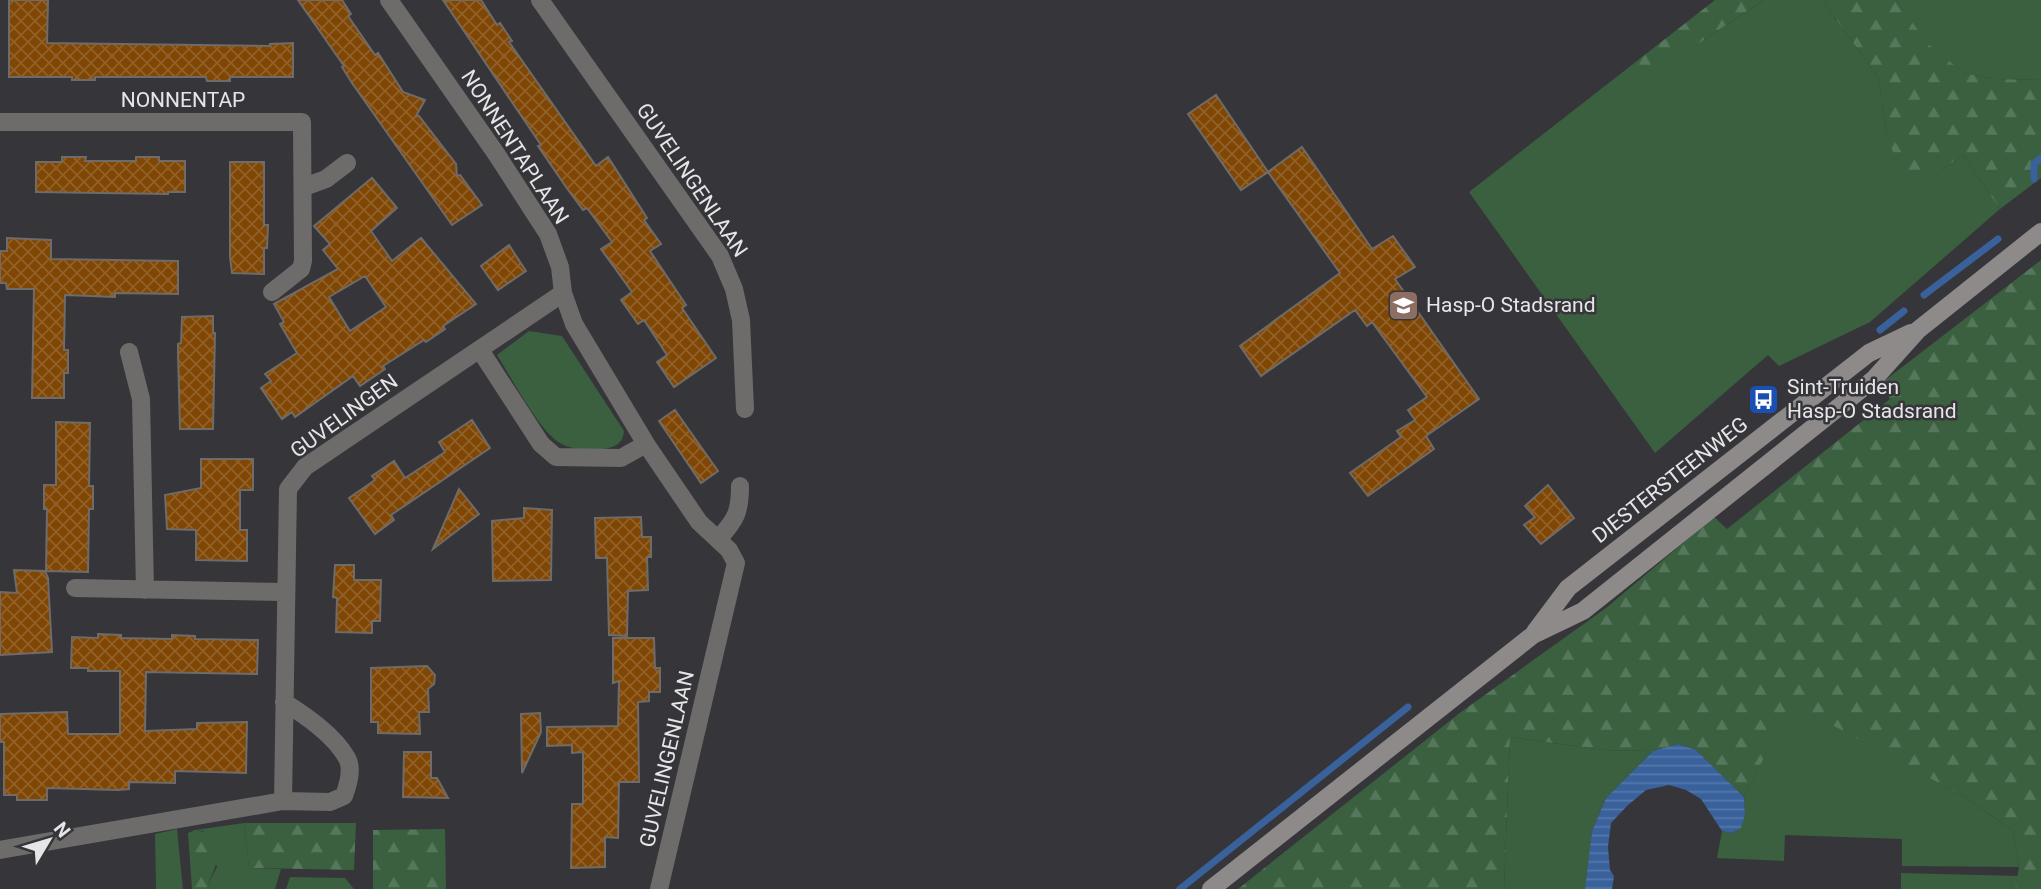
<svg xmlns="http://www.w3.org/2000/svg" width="2041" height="889" font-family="Roboto,sans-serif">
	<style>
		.grass { fill: #3a603f }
		.forest { fill: url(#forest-firs) }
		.water { fill: url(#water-rules) }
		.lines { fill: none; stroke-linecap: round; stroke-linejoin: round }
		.stream { stroke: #39619b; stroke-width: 7 }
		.building { fill: url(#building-cross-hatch); stroke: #6f6b68; stroke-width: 2; fill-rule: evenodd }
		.street { stroke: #6e6c6b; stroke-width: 18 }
		.secondary { stroke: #8e8a89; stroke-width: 18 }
		.labels { text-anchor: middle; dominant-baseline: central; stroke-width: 5; stroke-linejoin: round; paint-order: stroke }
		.street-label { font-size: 21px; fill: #e6e5e8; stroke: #363539 }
		.poi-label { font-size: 21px; fill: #e6e5e8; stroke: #363539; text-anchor: start }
	</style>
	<defs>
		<pattern id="forest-firs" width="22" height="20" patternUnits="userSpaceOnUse" patternTransform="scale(1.75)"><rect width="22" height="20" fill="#3a603f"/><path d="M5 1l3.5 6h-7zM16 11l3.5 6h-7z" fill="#56775b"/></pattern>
		<pattern id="water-rules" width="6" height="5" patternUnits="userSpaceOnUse" patternTransform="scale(1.75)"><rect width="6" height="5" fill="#39619b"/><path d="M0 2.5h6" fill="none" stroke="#5678a9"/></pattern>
		<pattern id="building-cross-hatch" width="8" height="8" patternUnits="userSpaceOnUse" patternTransform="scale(1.75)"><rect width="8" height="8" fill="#7f4604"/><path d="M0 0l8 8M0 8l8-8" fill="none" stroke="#916129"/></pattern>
	</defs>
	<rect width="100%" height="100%" fill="#363539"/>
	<path class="grass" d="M1764 0H1822L1878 77 1887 135 1941 170 1963 155 2000 209 1870 322 1779 366 1768 355 1655 453 1469 192 1633 64 1648 81 1705 39Z
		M1896 0H2041V80L1994 79 1964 73 1928 45Z
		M529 331 562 336 624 431C623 444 614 448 602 449 589 450 571 450 560 443 539 431 511 377 497 355Z
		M1792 702 1968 799 2013 831 2019 867 1902 866V839L1785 835 1784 861 1717 858 1722 831 1731 833 1745 814 1744 797Z
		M1510 737 1604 750 1653 751 1606 798 1592 831 1588 873 1603 889H1504Z
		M244 823 249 868 281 869 275 889H211L208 884 217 867 203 831 195 830Z
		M177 829 183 889H156L155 834Z
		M1901 873 2019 876 2015 889H1901Z
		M290 877 345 878 354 889H286Z"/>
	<path class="forest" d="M1715 0H1764L1705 39 1648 82 1633 64Z
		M1822 0H1896L1928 44 1964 73 1994 79 2041 80V178L2000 209 1963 155 1941 170 1915 177 1898 166 1887 135 1878 77Z
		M2041 260V889H2015L2019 867 2013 831 1968 799 1792 703 1744 797 1696 750 1678 744 1653 751 1604 750 1510 737 1504 889H1238L1461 712 1606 608 1714 517 1727 529 1890 399 1879 385Z
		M244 823H356L354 870 249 868Z
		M445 829 446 889H373V830Z
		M195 830C204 831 209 834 213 842 221 859 215 868 208 884L211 889H192L188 833Z"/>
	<path class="water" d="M1678 744 1696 750 1744 797 1745 814 1741 828 1731 833 1722 831 1701 799 1686 790 1669 785 1646 790 1627 806 1611 823 1608 847 1610 870 1614 876 1612 889H1585L1592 831 1606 798 1653 751Z"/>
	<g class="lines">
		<path class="stream" d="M2034 179V164L2041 158
			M1924 295 1998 239
			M1880 330 1904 311
			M1180 889 1408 707"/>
	</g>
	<path class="building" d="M9 0H48L47 43 270 46V44L293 43V77H230V81H207L206 77H95V80H72V77H9Z
		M298 0H342L351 14 348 16 375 55 378 53 403 92 425 100 416 116H419L456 164 457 176 460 175 482 205 452 225 352 83 342 67 344 66Z
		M443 0H481L497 25 500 23 512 41 509 42 596 166 608 157 647 218 644 220 661 244 650 251 686 305 682 308 716 358 674 387 657 362 667 355 644 320 638 324 621 300 632 292 601 249 612 242 587 208 583 210 566 187 538 146 541 145Z
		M1216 95 1268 172 1241 190 1188 114Z
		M1302 147 1372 249 1393 236 1415 267 1395 279 1479 399 1426 436 1434 449 1368 496 1350 473 1401 437 1397 431 1415 420 1408 410 1427 397 1372 322 1367 326 1355 310 1261 376 1240 346 1340 273 1268 172Z
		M62 157H86L85 161H136V157H159V161H185V192H168V194L36 192V162H62Z
		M230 162H264V225H268L267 248H264V274L232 273 230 257Z
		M372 178 397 208 371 231 392 261 421 238 476 304 443 326 445 329 426 342 424 340 383 366 385 369 360 386 353 376 295 417 292 412 282 419 261 388 271 381 265 374 297 353 280 324 284 322 274 304 338 269 323 250 330 244 314 226ZM365 276 386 307 350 331 329 297Z
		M7 238 51 240V259L178 261V294L115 293V297L65 295 64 350H68V373H64V398H32L34 289H7L6 283H0V251H7Z
		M509 245 526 271 498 290 481 266Z
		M213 316V333H215L213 429H180L178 353V344L181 343 182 317Z
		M675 410 718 471 701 483 659 421Z
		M472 420 490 448 391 515 394 520 375 534 349 498 375 480 372 476 394 461 405 478 445 452 439 442Z
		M56 422 90 423 89 486H93V509H89L88 572 46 571 47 509H44V485H56Z
		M201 459H253V490H240V530H247V561L196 560V530L167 529 165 495 201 488Z
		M1548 485 1574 518 1541 544 1524 525 1535 517 1525 506Z
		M459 489 479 514 433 549Z
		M524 508 552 510 551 580 493 581 492 521 524 518Z
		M641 517 642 537H651V557H647L648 590 628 591 627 636 609 635 607 558H596L595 518Z
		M335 565H354V580H381L380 621H372V633L336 632 337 598 333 597Z
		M14 570 45 571 48 578 52 652 0 655V592L17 593Z
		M98 634 121 635V638L172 639V635L195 636V639L258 640 257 674 146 672 145 731 197 729V723L247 722 246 773 175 771V783L129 782V789L118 790 47 788V800H17V795H4V742H0V714L67 712 68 734H120V671H88V668H71L72 637 98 638Z
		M613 638H654L655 668H660V692H649V701L638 702 639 782H619L618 838 605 837V867L571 868 572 804H583V752L572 753V745L547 746V727L618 726 619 681 613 683Z
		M427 666 435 675 434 684 428 689 429 712H419L420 734 378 733V722H371V668Z
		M540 713 541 732 522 773 521 714Z
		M404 752H431V778H437L448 798 403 797Z"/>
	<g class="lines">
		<path class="street" d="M389 0 497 155 548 234 560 267 563 293 574 324 646 444 699 522 729 550 736 563 659 889
			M540 0 720 256 734 289 741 320 745 409
			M0 122H302L303 261 301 269 272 292
			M304 187 326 179 347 163
			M480 350 541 444 556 457 621 458 646 444
			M129 352 141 399 145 590
			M718 539C736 520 740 512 740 486
			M75 588 285 592
			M283 801 288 489 305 467 563 293
			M0 850 283 801 330 802 344 796C348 785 353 769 347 758 334 735 306 716 284 702"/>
		<path class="secondary" d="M1535 632 1568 588 1869 353 1911 333
			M1211 889 1533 635 1583 611 1874 379 1918 330 2041 232"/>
	</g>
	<defs>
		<symbol id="school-square" viewBox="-11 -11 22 22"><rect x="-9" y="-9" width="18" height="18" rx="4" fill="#8d6e63" stroke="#363539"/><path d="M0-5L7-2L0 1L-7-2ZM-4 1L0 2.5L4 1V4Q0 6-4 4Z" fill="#fff"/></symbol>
		<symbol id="bus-square" viewBox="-11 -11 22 22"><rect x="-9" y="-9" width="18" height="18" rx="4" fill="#1a4fb4" stroke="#363539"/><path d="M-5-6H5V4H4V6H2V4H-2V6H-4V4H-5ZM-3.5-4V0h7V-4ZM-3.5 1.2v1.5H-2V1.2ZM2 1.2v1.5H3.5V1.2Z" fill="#fff"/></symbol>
	</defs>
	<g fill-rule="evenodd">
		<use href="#school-square" x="1386" y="288" width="35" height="35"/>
		<use href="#bus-square" x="1746" y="382" width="35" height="35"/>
	</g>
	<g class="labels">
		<g class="street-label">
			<text x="183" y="100">NONNENTAP</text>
			<text transform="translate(515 147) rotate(57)">NONNENTAPLAAN</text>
			<text transform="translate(692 180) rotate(56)">GUVELINGENLAAN</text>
			<text transform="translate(344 416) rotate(-36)">GUVELINGEN</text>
			<text transform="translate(1670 480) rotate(-38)">DIESTERSTEENWEG</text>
			<text transform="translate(667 759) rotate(-77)">GUVELINGENLAAN</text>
		</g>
		<g class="poi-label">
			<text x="1426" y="305">Hasp-O Stadsrand</text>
			<text x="1787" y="387">Sint-Truiden<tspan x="1787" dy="24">Hasp-O Stadsrand</tspan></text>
		</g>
	</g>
	<g transform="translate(49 840) rotate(52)" stroke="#363539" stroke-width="5" paint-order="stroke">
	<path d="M0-5L12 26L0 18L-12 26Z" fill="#e6e5e8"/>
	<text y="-10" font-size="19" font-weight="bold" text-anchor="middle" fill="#e6e5e8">N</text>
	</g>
</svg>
